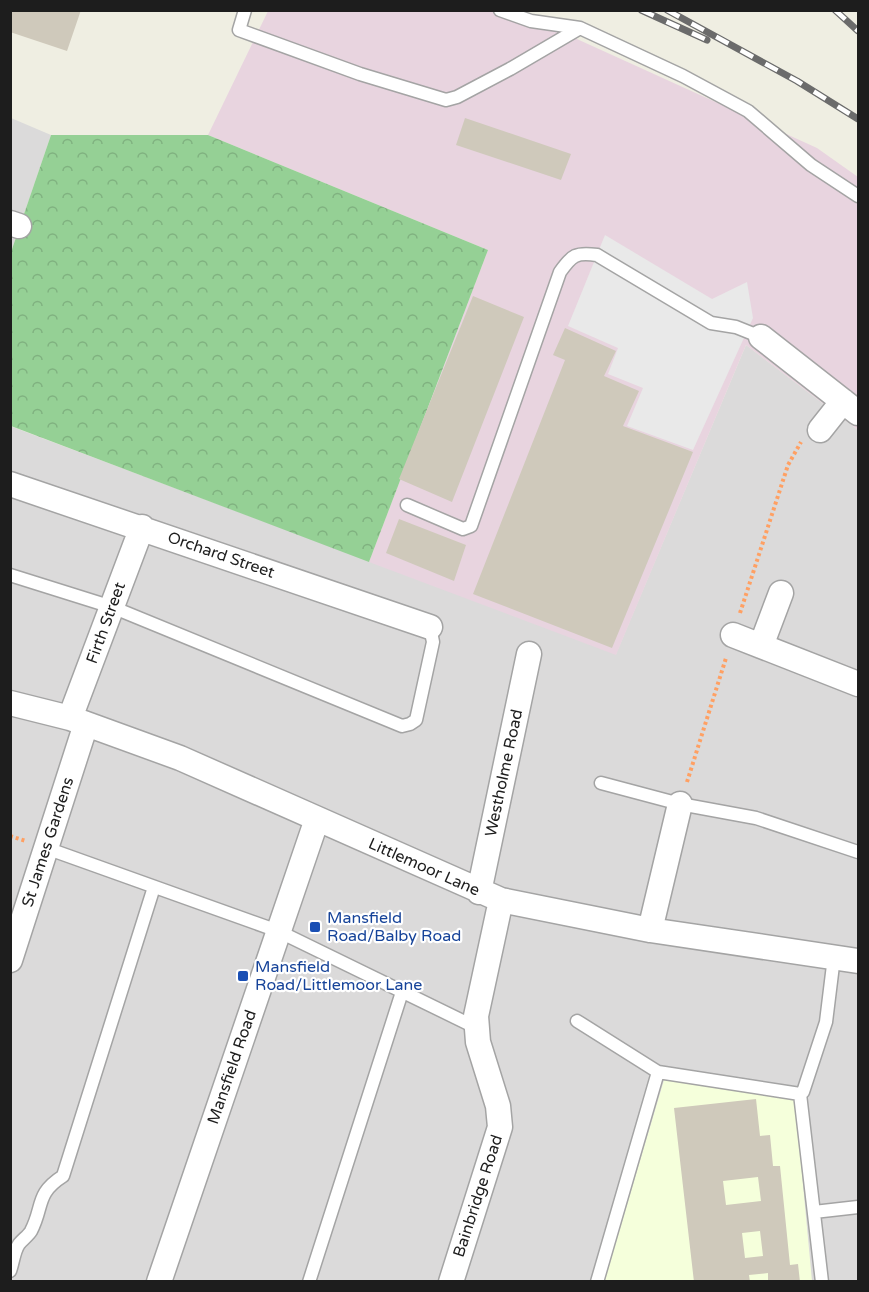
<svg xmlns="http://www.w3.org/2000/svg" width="869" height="1292" font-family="'Varela Round',sans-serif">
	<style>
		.residential { fill: #dbdada }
		.industrial { fill: #e8d4df }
		.education { fill: #f5ffdb }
		.forest { fill: url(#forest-crowns) }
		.parking { fill: #e9e9e9 }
		.building { fill: #cfc9bb; fill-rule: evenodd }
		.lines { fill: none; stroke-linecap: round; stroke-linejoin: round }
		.service-casing { stroke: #a4a4a4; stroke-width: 15 }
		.minor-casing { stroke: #a4a4a4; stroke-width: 27 }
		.path { stroke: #ffa063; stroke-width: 4; stroke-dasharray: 3 3; stroke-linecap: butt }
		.service { stroke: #fff; stroke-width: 12 }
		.minor { stroke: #fff; stroke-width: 24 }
		.rail-casing { stroke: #6b6b6b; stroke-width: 7 }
		.rail { stroke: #fff; stroke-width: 4.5; stroke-dasharray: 14; stroke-linecap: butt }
		.transit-dot { fill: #1a4fb4; stroke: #fff; stroke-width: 2 }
		.labels { text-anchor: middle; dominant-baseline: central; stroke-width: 4.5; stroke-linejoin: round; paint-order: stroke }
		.street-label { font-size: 16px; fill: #1d1d1d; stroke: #fff }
		.transit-label { font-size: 16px; fill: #164399; stroke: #fff; text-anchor: start }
	</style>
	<defs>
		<pattern id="forest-crowns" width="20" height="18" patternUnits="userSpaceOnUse" patternTransform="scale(1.5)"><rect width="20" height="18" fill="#95d095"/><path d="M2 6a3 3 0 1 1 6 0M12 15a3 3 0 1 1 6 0" fill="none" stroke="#80b280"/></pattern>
	</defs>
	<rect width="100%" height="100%" fill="#efeee2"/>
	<path class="residential" d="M11 118 51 135 11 252Z
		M746 345 858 430V1281H11L10 426 616 654Z"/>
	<path class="industrial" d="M513 10 817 148 858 177V430L746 345 616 655 369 562 488 250 208 135 268 11Z"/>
	<path class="education" d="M664 1080 795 1099 812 1281 604 1282Z"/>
	<path class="forest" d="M51 135H208L488 250 369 562 11 426V252Z"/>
	<path class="parking" d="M605 235 712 299 747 282 753 318 693 450 627 426 643 388 608 374 618 348 568 326Z"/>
	<path class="building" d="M10 10H81L67 51 10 32Z
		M465 118 571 154 561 180 456 145Z
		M473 296 524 317 452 502 399 479Z
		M565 328 616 351 604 376 639 391 623 426 693 452 612 648 473 594 565 360 553 355Z
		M399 519 466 545 454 581 386 553Z
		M756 1099 760 1136 770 1135 773 1166H780L790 1265 798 1264 800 1282H768V1273L749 1275 750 1282H694L674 1108ZM758 1177 761 1201 726 1205 723 1181ZM760 1231 763 1256 745 1258 742 1233Z"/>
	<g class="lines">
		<defs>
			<path id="service" d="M245 10 239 30 360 74 446 100 457 97 510 69 580 28
				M500 10 531 21 580 28 683 76 748 111 811 165 858 196
				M407 505 463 529 471 526 560 272C572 255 576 252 597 255L711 323 736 327 761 337
				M10 575 112 607 402 726 410 724 416 720 433 642 430 627
				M601 783 680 804 756 818 858 852
				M46 848 278 931 477 1028
				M577 1021 658 1072 800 1094 803 1092 826 1022 834 957
				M800 1094 822 1282
				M814 1212 858 1207
				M10 1271C13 1263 14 1251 19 1244 23 1239 28 1236 31 1231 44 1206 35 1194 63 1176L154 887
				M309 1282 402 992
				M597 1282 658 1072"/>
			<path id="minor" d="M10 223 19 226
				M761 337 858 413
				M820 430 843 401
				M10 484 430 627
				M733 635 858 684
				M761 646 781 593
				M10 703 70 718 180 758 501 900 650 930 858 961
				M70 718 142 527
				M479 892 529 654
				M650 930 680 804
				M10 960 86 724
				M159 1282 317 819
				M451 1282 500 1127 498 1106 478 1042 476 1016 501 900"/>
		</defs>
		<use href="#service" class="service-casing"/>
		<use href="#minor" class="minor-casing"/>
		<path class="path" d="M740 613 788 465 801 442
			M687 782 726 658
			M10 836 26 841"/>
		<use href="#service" class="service"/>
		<use href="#minor" class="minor"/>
		<defs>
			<path id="rail" d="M641 10 707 40
				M667 10 797 81 858 119
				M835 10 858 31"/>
		</defs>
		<use href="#rail" class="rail-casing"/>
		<use href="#rail" class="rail"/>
	</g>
	<g class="transit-dot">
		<rect x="309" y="921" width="12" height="12" rx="3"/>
		<rect x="237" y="970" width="12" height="12" rx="3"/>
	</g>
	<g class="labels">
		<g class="street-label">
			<text transform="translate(221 555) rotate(19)">Orchard Street</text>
			<text transform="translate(106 623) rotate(-70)">Firth Street</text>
			<text transform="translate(504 773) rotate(-78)">Westholme Road</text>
			<text transform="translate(48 842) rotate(-72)">St James Gardens</text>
			<text transform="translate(424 867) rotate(24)">Littlemoor Lane</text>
			<text transform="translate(232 1067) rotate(-71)">Mansfield Road</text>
			<text transform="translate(478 1196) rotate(-72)">Bainbridge Road</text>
		</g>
		<g class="transit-label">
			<text x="327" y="918">Mansfield<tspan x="327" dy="18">Road/Balby Road</tspan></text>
			<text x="255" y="967">Mansfield<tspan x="255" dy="18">Road/Littlemoor Lane</tspan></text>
		</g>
	</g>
	<rect width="869" height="1292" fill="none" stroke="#1d1d1d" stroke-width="24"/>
</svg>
